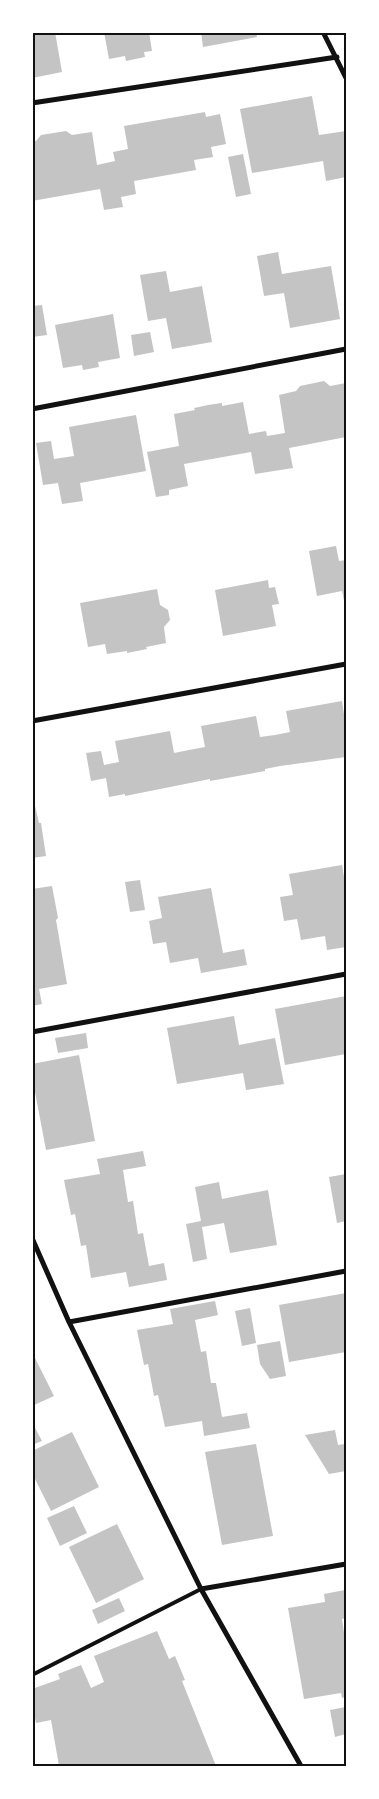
<svg xmlns="http://www.w3.org/2000/svg" width="379" height="1799" font-family="'Crimson Pro',serif">
	<style>
		.building { fill: #c4c4c4 }
		.lines { fill: none; stroke-linecap: round; stroke-linejoin: round }
		.service { stroke: #111; stroke-width: 4 }
		.minor { stroke: #111; stroke-width: 5 }
		.neatline { fill: none; stroke: #111; stroke-width: 2 }
	</style>
	<rect width="100%" height="100%" fill="#fff"/>
	<path class="building" d="M32 32H55L62 72 32 78Z
		M104 32H149L152 51 144 52 145 57 126 61 125 56 109 59Z
		M201 32H256L257 37 203 47Z
		M312 96 319 135 346 131V177L326 181 323 161 252 173 240 109Z
		M205 112 206 117 220 114 226 144 211 147 213 157 194 160 196 170 134 181 136 194 121 197 123 207 104 210 100 189 32 201V142L36 141 41 135 66 131 72 135 92 132 97 165 115 161 113 152 128 149 124 126Z
		M243 154 251 194 236 197 228 157Z
		M278 252 282 274 331 266 340 319 290 328 284 293 264 296 257 256Z
		M166 271 170 292 202 286 212 342 172 349 166 318 148 321 140 275Z
		M42 305 47 335 32 337V306Z
		M113 314 120 358 98 362 99 367 83 370 82 365 63 368 55 325Z
		M150 332 154 352 134 356 131 335Z
		M324 381 330 386 346 383V437L289 448 293 468 255 474 251 452 184 464 188 486 169 490V495L156 497 147 452 179 446 174 414 195 410 194 408 208 405 222 403V406L243 402 249 434 266 431 267 436 285 433 279 395 296 391 300 386Z
		M136 415 146 471 80 483 83 501 62 504 58 483 43 485 36 443 51 441 54 459 74 456 69 427Z
		M336 546 339 561 346 560V610L342 591 317 596 309 551Z
		M268 580 269 588 275 587 279 604 272 605 276 626 223 636 215 590Z
		M157 589 160 605 168 610 170 620 164 627 166 643 146 647 147 649 127 653V651L107 654 105 644 88 647 80 603Z
		M342 701 346 728V757L280 766 265 769V771L210 781V779L125 796V794L109 797 106 778 91 781 86 753 101 751 104 765 119 762 115 741 170 731 174 753 189 750 205 747 201 726 256 716 260 737 275 735 290 732 286 711Z
		M32 793 39 823H41L46 856 32 858Z
		M342 865 346 889V947L327 950 325 936 301 940 297 919 284 921 280 897 293 895 289 874Z
		M140 880 145 910 130 912 125 882Z
		M52 886 58 918 56 920 67 984 39 989 42 1004 32 1006V889Z
		M211 888 223 953 244 949 247 965 201 973 198 958 170 963 166 942 153 944 149 921 162 918 158 897Z
		M346 996V1054L285 1065 275 1009Z
		M234 1016 239 1045 275 1038 284 1084 246 1090 243 1073 177 1084 167 1028Z
		M86 1033 88 1048 58 1053 55 1038Z
		M79 1055 95 1141 46 1150 35 1092 32 1064Z
		M143 1151 146 1166 123 1170 128 1202 133 1201 138 1234 143 1233 149 1266 164 1263 167 1280 129 1287 126 1272 91 1278 86 1245 81 1246 75 1214 71 1215 64 1180 100 1174 97 1159Z
		M346 1174V1221L337 1223 329 1177Z
		M219 1182 222 1199 268 1190 277 1245 230 1253 224 1223 202 1227 207 1259 193 1262 186 1224 201 1221 195 1187Z
		M346 1293V1352L289 1362 279 1305Z
		M215 1301 218 1315 195 1320 201 1352 206 1351 211 1383H216L222 1417 247 1413 250 1428 204 1436 202 1421 165 1427 158 1395 154 1396 148 1364 144 1365 137 1330 173 1324 170 1309Z
		M250 1308 256 1343 242 1346 235 1311Z
		M280 1341 286 1376 270 1379 260 1364 257 1345Z
		M32 1352 54 1396 32 1406Z
		M32 1422 42 1441 32 1445Z
		M335 1430 338 1445 345 1444 346 1471 329 1474 305 1435Z
		M72 1432 99 1487 51 1511 32 1473V1451Z
		M256 1444 273 1536 222 1545 205 1452Z
		M74 1506 87 1533 60 1546 47 1518Z
		M117 1524 144 1579 96 1603 69 1547Z
		M345 1590 346 1618 342 1619 346 1646V1697L342 1698 341 1693 304 1699 288 1608 325 1602 324 1594Z
		M119 1598 125 1611 98 1624 92 1610Z
		M157 1631 169 1659 175 1656 185 1680 182 1681 216 1766H59L51 1720 36 1723 32 1705V1689L60 1679 58 1674 81 1665 91 1688 104 1682 94 1656Z
		M346 1707V1734L335 1737 330 1710Z"/>
	<g class="lines">
		<path class="service" d="M32 1675 201 1589"/>
		<path class="minor" d="M323 32 346 78
			M32 103 337 57
			M32 409 346 349
			M32 721 346 664
			M32 1032 346 974
			M32 1238 69 1322 201 1589 301 1766
			M69 1322 346 1271
			M201 1589 346 1564"/>
	</g>
	<rect width="379" height="1799" fill="none" stroke="#ffffff" stroke-width="68"/>
	<rect x="34" y="34" width="311" height="1731" class="neatline"/>
</svg>
